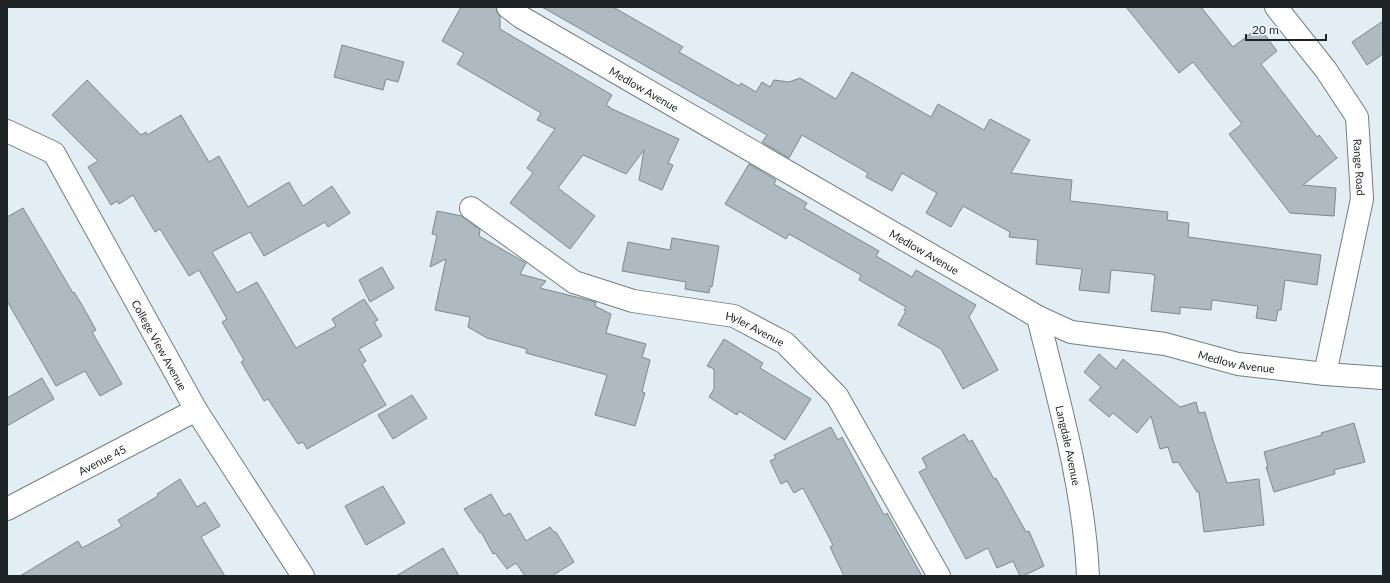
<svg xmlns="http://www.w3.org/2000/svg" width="1390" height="583" font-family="Lato,sans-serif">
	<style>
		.building { fill: #aebabf; stroke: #7e898e }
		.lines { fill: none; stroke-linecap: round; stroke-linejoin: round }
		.street-casing { stroke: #737e83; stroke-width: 24 }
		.street { stroke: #fff; stroke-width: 22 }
		.labels { text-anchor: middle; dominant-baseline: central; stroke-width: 3; stroke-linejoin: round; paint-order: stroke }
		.street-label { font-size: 11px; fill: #1e2325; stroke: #f3fafe }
	</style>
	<rect width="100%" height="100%" fill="#e2eef3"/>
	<path class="building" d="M461 7H496L497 12 500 16V29L612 95 606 105 610 107V108L679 139 668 163 673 165 662 190 639 180 644 150 626 174 583 155 558 188 595 216 570 249 510 203 533 173 527 168 555 129 537 120 541 113 457 64 464 53 442 41Z
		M542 7H613L683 47 679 52 739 86 741 83 756 92 762 82 770 87 774 80 789 82 800 78 836 99 852 72 931 117 938 104 984 130 990 119 1030 140 1011 173 1072 180 1070 201 1168 212 1167 220 1189 223 1188 237 1321 255 1317 285 1285 280 1281 310H1278L1276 321 1256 318 1258 306 1212 300 1211 310 1180 307V314L1151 311 1155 275H1153V274L1111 270 1109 293 1079 290 1082 269 1036 264 1038 240 1009 237 1010 232 963 206 951 227 926 213 937 193 902 173 892 191 866 177 868 173 802 135 789 158 762 142 767 135Z
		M1126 7H1201L1233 47 1259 27 1277 51 1261 64 1317 137 1319 135 1337 158 1303 185 1336 188 1334 216 1290 213 1229 134 1242 124 1193 62 1179 73Z
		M1383 21V54L1367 65 1352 42Z
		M342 45 404 62 398 82 386 79 383 90 334 77Z
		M87 80 141 135 146 132 147 135 181 115 209 162 219 156 248 207 289 182 303 206 332 186 350 213 328 227 325 222 264 256 250 232 212 252 237 293 257 282 296 348 336 326 332 319 364 299 378 320 374 322 382 336 359 349 366 361 362 364 386 405 307 449 303 442 298 444 268 399 264 401 241 362 244 360 222 322 227 319 199 270 189 276 160 229 155 232 133 195 119 204 117 201 111 205 88 167 98 161 52 115Z
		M749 164 776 180 774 184 807 203 804 208 879 251 876 256 912 277 916 270 976 305 969 317 998 370 963 389 941 349 898 325 906 311 904 310 906 307 859 280 861 275 789 234 786 239 725 204Z
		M23 208 73 293 74 292 82 305 96 330 92 332 122 384 100 396 85 371 56 386 7 301V217Z
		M437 211 462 216 480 230 479 236 526 263 520 274 546 281 540 288 596 302 595 306 611 314 606 333 646 344 642 357 650 360 642 392 645 393 635 426 595 415 607 375 526 353 527 349 487 338 468 327 470 317 435 310 446 259 430 267 437 235 432 234Z
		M672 238 719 246 712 287 710 286 709 293 685 289 686 282 622 271 628 242 670 250Z
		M382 267 394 288 370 302 359 280Z
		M724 339 763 363 760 368 811 399 785 440 739 411 737 415 709 397 714 389V369L707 366Z
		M1099 354 1116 369 1123 359 1180 407 1196 402 1199 413 1205 412 1213 440 1227 483 1259 479 1264 525 1204 532 1199 492H1197L1178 462 1173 463 1168 447 1160 449 1151 416 1137 433 1113 413 1109 417 1089 400 1101 387 1084 372Z
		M42 378 54 399 7 426V398Z
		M412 395 427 418 393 439 378 415Z
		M1354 423 1365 462 1334 470 1335 474 1274 492 1266 467H1268L1264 452 1322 435 1321 433Z
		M831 427 838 440 842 437 884 515 887 513 922 576H844L830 547 833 545 803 488 794 493 787 481 781 484 770 461 776 458 774 455Z
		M964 434 969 442 972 440 994 479 996 478 1026 532 1029 531 1044 566 1023 576H1020L1013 561 997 568 988 548 966 559 919 472 927 468 922 458Z
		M180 479 197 507 205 502 220 526 201 537 225 576H20L78 541 82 548 122 526 118 520 158 496 157 494Z
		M383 486 405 523 366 545 345 506Z
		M491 494 504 516 510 513 526 541 550 527 554 532H556L574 562 552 576H525L516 563 507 569 495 553 493 554 481 532 480 533 464 509Z
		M443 548 459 576H396Z"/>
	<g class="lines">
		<defs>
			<g id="street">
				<path id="s1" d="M508 7 521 17 1038 317 1071 332 1165 344 1238 364 1325 374 1383 378"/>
				<path id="s2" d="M1276 7 1326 70 1357 117 1362 199 1325 374"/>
				<path id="s3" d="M7 131 54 153 196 410 303 576"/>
				<path id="s4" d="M471 208 574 282 633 301 734 316 785 343 837 396 939 576"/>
				<path id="s5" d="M1038 317C1059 402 1084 488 1088 576"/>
				<path id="s6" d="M7 509 196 410"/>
			</g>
		</defs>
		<use href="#street" class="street-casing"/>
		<use href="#street" class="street"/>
	</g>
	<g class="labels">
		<g class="street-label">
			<text stroke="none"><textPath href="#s1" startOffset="159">Medlow Avenue</textPath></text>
			<text stroke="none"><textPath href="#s2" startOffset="187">Range Road</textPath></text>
			<text stroke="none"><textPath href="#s1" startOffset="483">Medlow Avenue</textPath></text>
			<text stroke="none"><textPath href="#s4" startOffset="315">Hyler Avenue</textPath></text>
			<text stroke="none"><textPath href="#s3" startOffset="271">College View Avenue</textPath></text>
			<text stroke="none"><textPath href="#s1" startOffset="819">Medlow Avenue</textPath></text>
			<text stroke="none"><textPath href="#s5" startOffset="132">Langdale Avenue</textPath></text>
			<text stroke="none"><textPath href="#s6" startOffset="107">Avenue 45</textPath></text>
		</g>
	</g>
	<rect width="1390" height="583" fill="none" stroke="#1e2325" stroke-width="16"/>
	<path d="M1246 34v6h80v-6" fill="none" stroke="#1e2325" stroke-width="2"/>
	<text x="1252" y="34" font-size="12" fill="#1e2325" stroke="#f3fafe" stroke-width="3" paint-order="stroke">20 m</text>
</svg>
